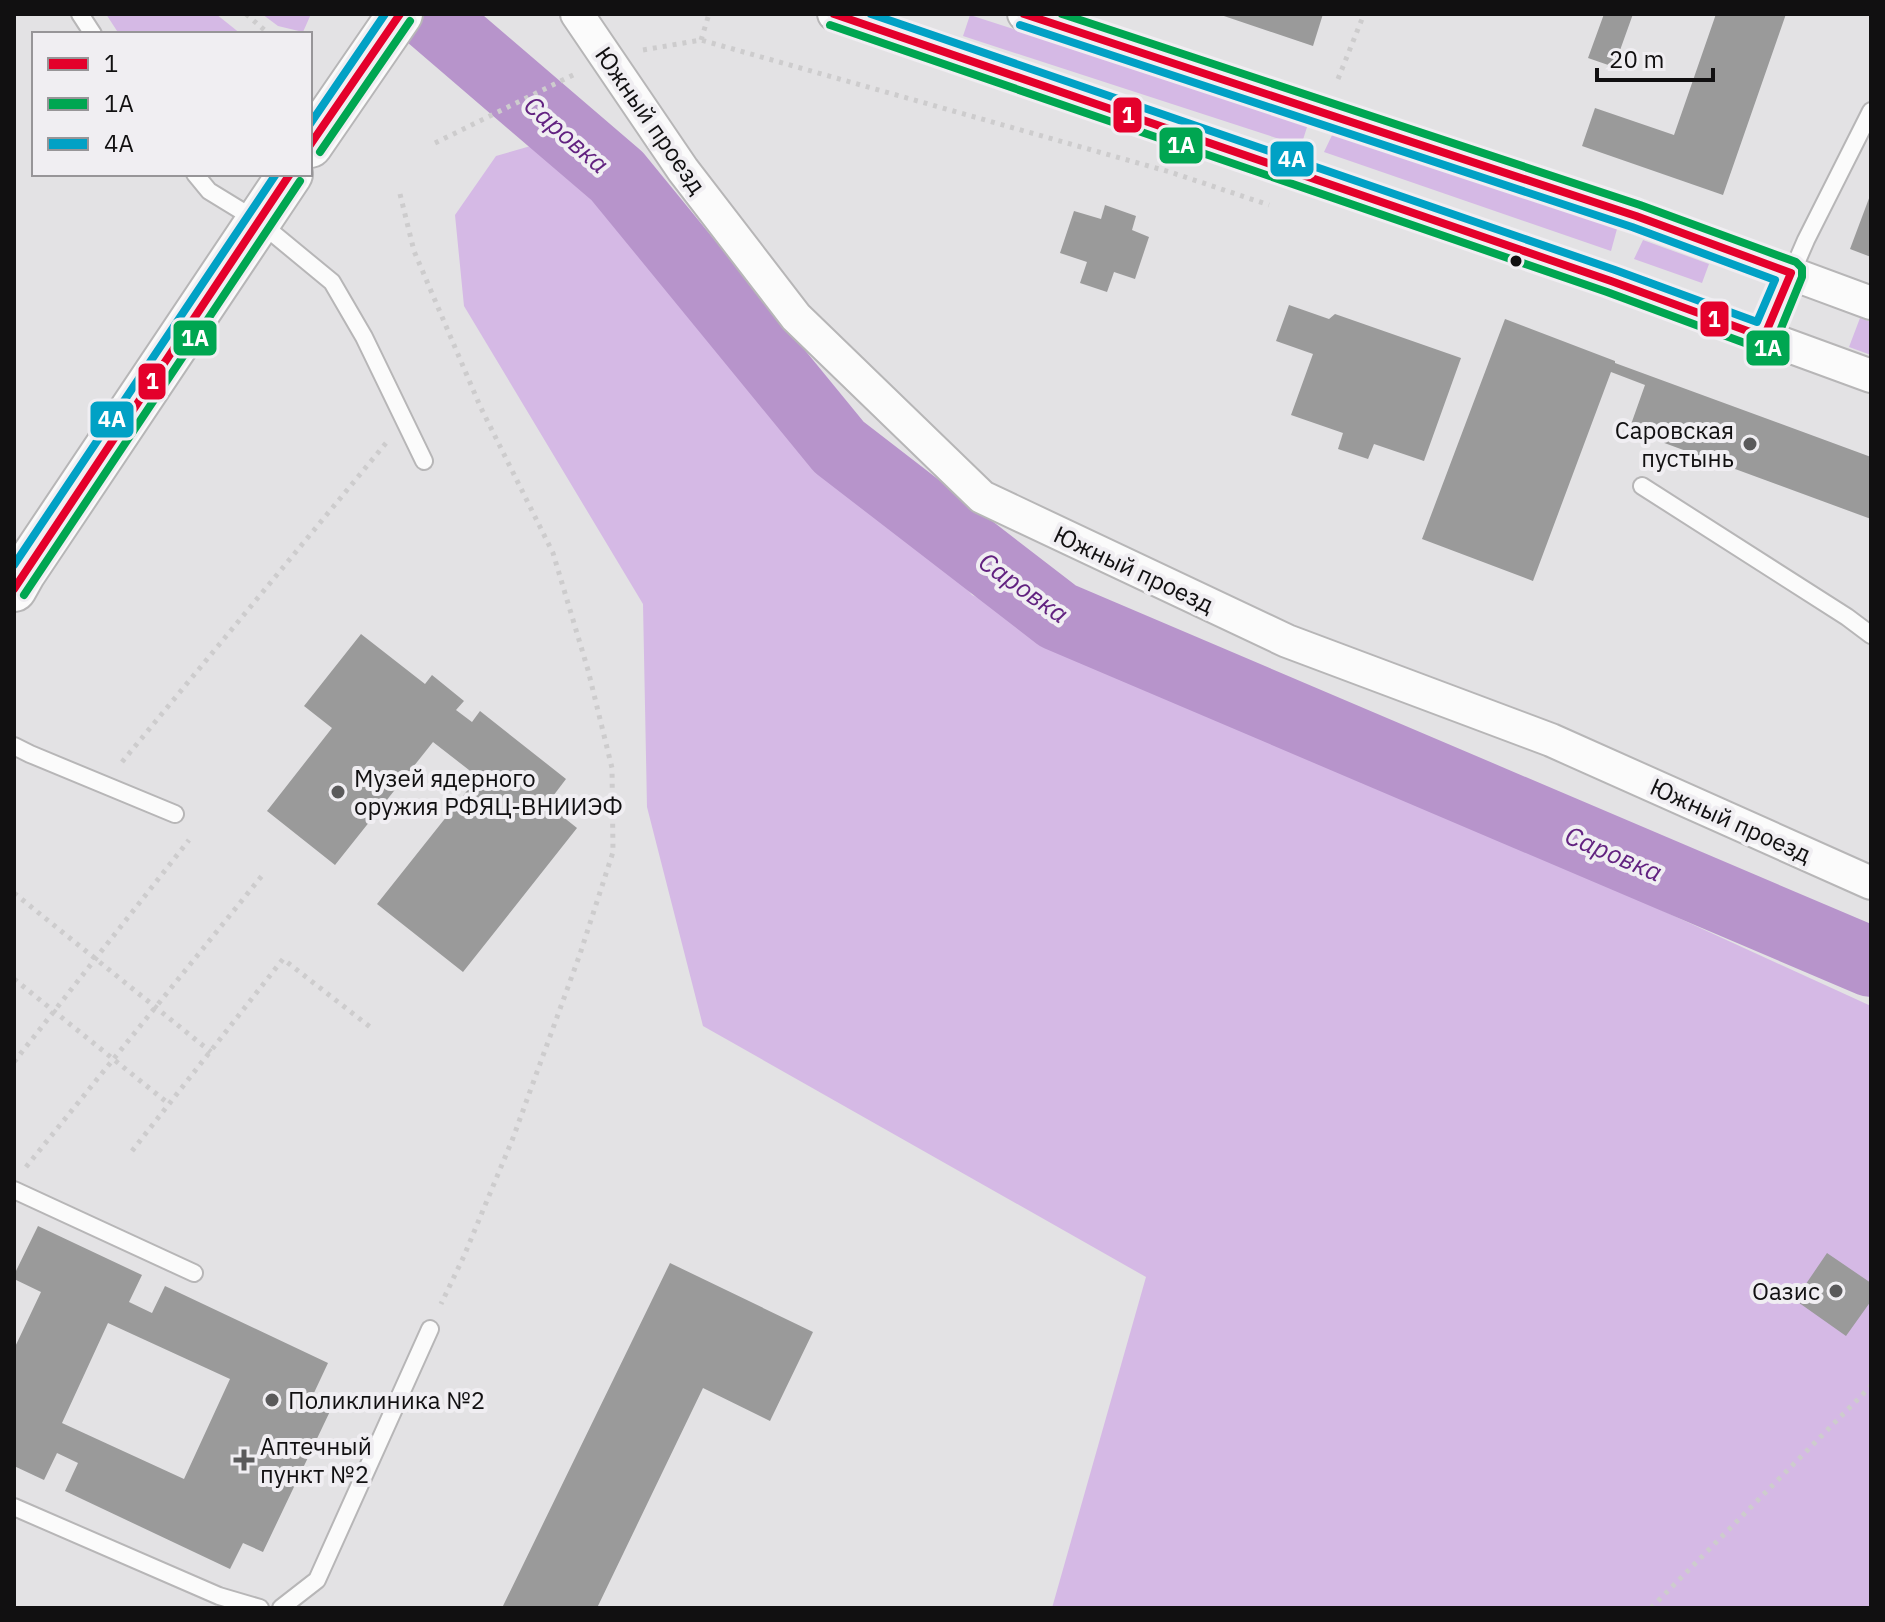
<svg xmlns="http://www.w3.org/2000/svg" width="1885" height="1622" font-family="'IBM Plex Sans',sans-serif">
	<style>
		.green { fill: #d5b9e5 }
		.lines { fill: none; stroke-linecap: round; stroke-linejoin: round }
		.river { stroke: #b794cb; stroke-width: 70 }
		.building { fill: #9a9a9a; fill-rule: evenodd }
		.lane-casing { stroke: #b7b6b7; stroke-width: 20 }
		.street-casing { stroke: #b7b6b7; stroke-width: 36 }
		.secondary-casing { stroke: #b7b6b7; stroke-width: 48 }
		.path { stroke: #cdcccd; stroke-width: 5; stroke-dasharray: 4 6; stroke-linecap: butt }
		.lane { stroke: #fbfbfb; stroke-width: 16 }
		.street { stroke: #fbfbfb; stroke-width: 32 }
		.secondary { stroke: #fbfbfb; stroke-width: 44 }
		.bus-1-casing { stroke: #f0eef2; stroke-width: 14 }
		.bus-2-casing { stroke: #f0eef2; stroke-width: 14 }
		.bus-3-casing { stroke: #f0eef2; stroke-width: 14 }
		.bus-1 { stroke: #e4002b; stroke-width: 8 }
		.bus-2 { stroke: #00a651; stroke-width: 8 }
		.bus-3 { stroke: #01a1c5; stroke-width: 8 }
		.bus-dot { fill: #111011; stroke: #f0eef2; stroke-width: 3 }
		.poi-dot { fill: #5a5a5b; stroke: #f0eef2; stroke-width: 3 }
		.labels { text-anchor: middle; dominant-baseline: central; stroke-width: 8; stroke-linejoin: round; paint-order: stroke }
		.street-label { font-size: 24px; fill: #111011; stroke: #f0eef2 }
		.poi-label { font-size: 24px; fill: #111011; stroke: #f0eef2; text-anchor: start }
		.water-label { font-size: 26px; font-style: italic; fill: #622280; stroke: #f0eef2 }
		.line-badge { stroke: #f0eef2; stroke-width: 3 }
		.badge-label { font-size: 22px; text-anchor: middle; font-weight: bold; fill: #fff }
	</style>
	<rect width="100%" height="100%" fill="#e3e2e4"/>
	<path class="green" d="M106 14H216L241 34H119Z
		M262 14H311L303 32 278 26Z
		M970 15 1308 124 1301 146 963 36Z
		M1334 131 1617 229 1611 251 1324 152Z
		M569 135 972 595 1871 1006V1608H1052L1146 1277 703 1026 647 807 643 604 464 306 455 215 496 156Z
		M1643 240 1709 264 1702 283 1634 259Z
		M1860 318 1871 322V355L1849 347Z"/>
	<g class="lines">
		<path class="river" d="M428 14 617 176 839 447 1058 616 1871 962"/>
	</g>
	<path class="building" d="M1218 14H1323L1313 46Z
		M1604 14H1633L1614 67 1588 58Z
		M1716 14H1786L1723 195 1582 146 1595 108 1674 135Z
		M1871 193V257L1850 249Z
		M1105 205 1136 216 1132 230 1149 237 1135 279 1114 272 1107 292 1080 283 1087 262 1060 253 1074 211 1101 219Z
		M1289 305 1329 319 1335 314 1461 358 1424 461 1374 444 1368 459 1338 449 1343 433 1291 415 1313 354 1276 341Z
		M1505 319 1615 361V363L1871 457V519L1629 430 1645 385 1611 372 1533 581 1422 539Z
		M361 634 425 684 432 675 464 701 456 710 472 722 480 711 566 779 547 804 577 828 463 972 377 904 478 777 433 742 335 865 267 811 332 728 304 706Z
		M38 1226 142 1275 129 1302 152 1313 165 1286 328 1363 313 1395 333 1405 263 1552 243 1543 230 1569 65 1491 78 1463 57 1453 44 1480 14 1466V1349L41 1292 14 1279V1275ZM108 1323 230 1379 184 1479 62 1423Z
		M1827 1253 1871 1283V1301L1846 1336 1795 1300Z
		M670 1263 813 1332 770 1421 703 1388 597 1608H502Z"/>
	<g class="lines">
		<defs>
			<path id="lane" d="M80 14 93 34
				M195 174 209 191 258 221 332 282 364 337 424 461
				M1764 337 1806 240 1871 111
				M1642 486 1847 617 1871 635
				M14 746 30 754 175 814
				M14 1190 194 1273
				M14 1507 219 1596 260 1608
				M281 1608 317 1580 430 1329"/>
			<path id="street" d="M577 14 683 170 796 317 982 497 1287 641 1551 740 1871 883
				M834 14 1611 281 1871 376
				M1024 14 1636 216 1871 303"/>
			<path id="secondary" d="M310 145 400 14
				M14 589 23 573 290 174"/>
		</defs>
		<use href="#lane" class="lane-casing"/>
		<use href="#street" class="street-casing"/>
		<use href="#secondary" class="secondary-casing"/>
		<path class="path" d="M246 14 269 34
			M701 40 709 14
			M643 50 701 40 1170 172 1269 205
			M1338 79 1364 14
			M435 143 575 74
			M400 194 414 251 480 406 553 553 588 670 612 768 613 852 580 954 513 1138 464 1256 441 1304
			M122 762 386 443
			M14 893 211 1052
			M14 979 169 1104
			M14 1062 189 840
			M132 1151 283 959 374 1030
			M26 1167 265 872
			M1651 1608 1871 1386"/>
		<use href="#lane" class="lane"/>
		<use href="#street" class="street"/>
		<use href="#secondary" class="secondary"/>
		<defs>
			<path id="bus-1" d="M834 14 1611 281 1764 337 1791 273 1636 216 1024 14
				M310 145 400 14
				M14 589 290 174"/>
			<path id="bus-2" d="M830 25 1607 292 1761 349 1769 348 1775 343 1802 277V268L1796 262 1640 205 1062 14
				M320 152 410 21
				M24 595 300 181"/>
			<path id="bus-3" d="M871 14 1615 270 1757 322 1775 280 1632 227 1020 25
				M310 124 385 14
				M14 565 276 174"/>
		</defs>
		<use href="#bus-1" class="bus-1-casing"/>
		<use href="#bus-2" class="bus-2-casing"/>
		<use href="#bus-3" class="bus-3-casing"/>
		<use href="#bus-1" class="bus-1"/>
		<use href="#bus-2" class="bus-2"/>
		<use href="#bus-3" class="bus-3"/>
	</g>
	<circle class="bus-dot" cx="1516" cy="261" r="7"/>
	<g class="poi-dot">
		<circle cx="1750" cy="444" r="8"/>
		<circle cx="338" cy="792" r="8"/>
		<circle cx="1836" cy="1291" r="8"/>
		<circle cx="272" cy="1400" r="8"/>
		<path d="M240 1448h8v8h8v8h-8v8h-8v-8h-8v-8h8z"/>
	</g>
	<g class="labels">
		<g class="street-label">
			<text transform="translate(651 120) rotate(55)">Южный проезд</text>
			<text transform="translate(1134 569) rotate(25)">Южный проезд</text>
			<text transform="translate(1731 820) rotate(24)">Южный проезд</text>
		</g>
		<g class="poi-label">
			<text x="1734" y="430" text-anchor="end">Саровская<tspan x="1734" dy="28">пустынь</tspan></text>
			<text x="354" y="778">Музей ядерного<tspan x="354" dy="28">оружия РФЯЦ-ВНИИЭФ</tspan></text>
			<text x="1820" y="1291" text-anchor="end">Оазис</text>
			<text x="288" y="1400">Поликлиника №2</text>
			<text x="260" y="1446">Аптечный<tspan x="260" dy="28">пункт №2</tspan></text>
		</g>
		<g class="water-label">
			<text transform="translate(567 134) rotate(41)">Саровка</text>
			<text transform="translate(1024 587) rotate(35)">Саровка</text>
			<text transform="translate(1614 853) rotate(23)">Саровка</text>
		</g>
	</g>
	<g class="line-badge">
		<rect x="1112" y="96" width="31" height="38" rx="8" fill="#e4002b"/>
		<rect x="1158" y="126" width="46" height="39" rx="8" fill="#00a651"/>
		<rect x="1269" y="140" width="46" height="38" rx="8" fill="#01a1c5"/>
		<rect x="1699" y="300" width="31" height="38" rx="8" fill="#e4002b"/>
		<rect x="172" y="319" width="46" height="38" rx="8" fill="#00a651"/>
		<rect x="1745" y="329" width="46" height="38" rx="8" fill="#00a651"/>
		<rect x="137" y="362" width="30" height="39" rx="8" fill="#e4002b"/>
		<rect x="89" y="400" width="46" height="39" rx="8" fill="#01a1c5"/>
	</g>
	<g class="badge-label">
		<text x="1128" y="123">1</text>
		<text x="1181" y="153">1А</text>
		<text x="1292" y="167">4А</text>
		<text x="1714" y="327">1</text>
		<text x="195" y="346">1А</text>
		<text x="1768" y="356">1А</text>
		<text x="152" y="389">1</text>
		<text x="112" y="427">4А</text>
	</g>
	<rect width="1885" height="1622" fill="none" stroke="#111011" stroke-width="32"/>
	<rect x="32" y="32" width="280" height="144" fill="#f0eef2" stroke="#979598" stroke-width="2"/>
	<rect x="48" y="58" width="40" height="12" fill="#e4002b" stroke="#979598" stroke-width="2"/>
	<text x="104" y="72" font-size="24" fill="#111011">1</text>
	<rect x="48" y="98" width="40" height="12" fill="#00a651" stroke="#979598" stroke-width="2"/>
	<text x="104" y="112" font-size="24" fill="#111011">1А</text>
	<rect x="48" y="138" width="40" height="12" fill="#01a1c5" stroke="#979598" stroke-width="2"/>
	<text x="104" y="152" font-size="24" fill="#111011">4А</text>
	<path d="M1597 68v12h116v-12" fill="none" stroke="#111011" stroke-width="4"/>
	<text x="1609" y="68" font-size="24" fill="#111011" stroke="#f0eef2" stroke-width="6" paint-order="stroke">20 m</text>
</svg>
